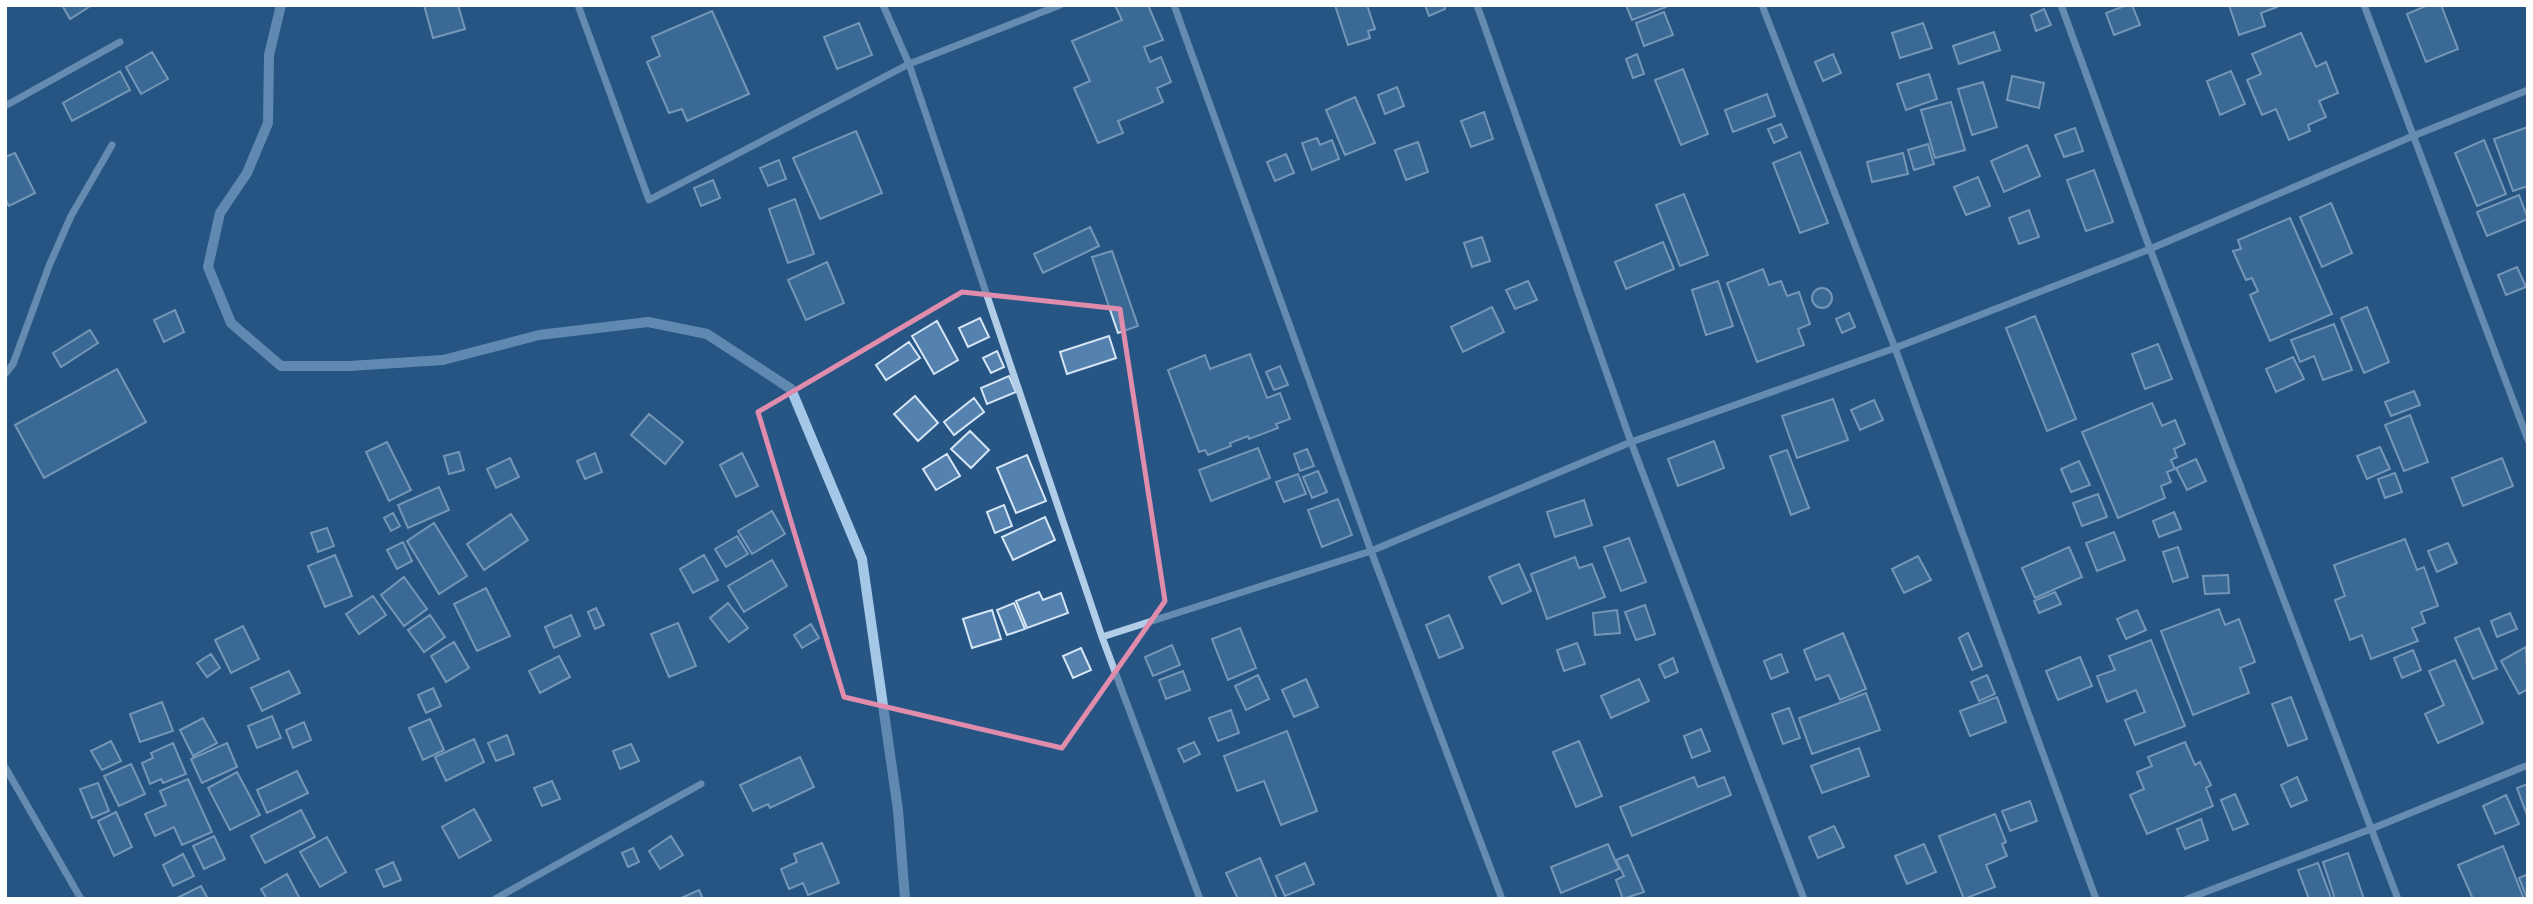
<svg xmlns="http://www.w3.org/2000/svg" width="2533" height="904" font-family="'Asap Condensed',sans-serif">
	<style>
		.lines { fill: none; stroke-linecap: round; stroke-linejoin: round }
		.stream { stroke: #a5c8e8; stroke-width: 10 }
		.building { fill: #5481ad; stroke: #d4e5f6; stroke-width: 2 }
		.minor { stroke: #b1cde7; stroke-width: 7 }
		.marked { fill: none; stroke: #e08cad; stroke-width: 5; stroke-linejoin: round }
	</style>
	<rect width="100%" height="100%" fill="#275584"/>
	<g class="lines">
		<path class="stream" d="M281 5 269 55 268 123 247 173 220 213 208 267 231 323 281 366H349L443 360 539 335 648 322 707 334 791 389 862 559 898 810 905 899"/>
	</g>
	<path class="building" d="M62 5H92L70 19Z
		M424 5H458L465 29 433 38Z
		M1115 5H1148L1163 40 1144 47 1150 62 1161 57 1171 82 1157 88 1163 102 1118 121 1123 133 1098 143 1074 88 1090 81 1072 41 1122 20Z
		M1335 5H1367L1375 29 1368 31 1370 38 1348 45Z
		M1425 5H1444L1445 9 1429 16Z
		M1626 5H1665L1666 7 1632 20Z
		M2127 5H2132L2140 25 2114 35 2106 13Z
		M2229 5H2277V7L2261 13 2265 26 2239 35Z
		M2428 5H2441L2458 49 2426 62 2407 14Z
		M2044 9 2051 25 2036 31 2031 15Z
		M712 11 749 94 687 121 682 109 669 113 647 62 660 56 652 37Z
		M1664 12 1673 35 1644 46 1636 23Z
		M859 23 872 55 837 69 824 37Z
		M1923 23 1932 48 1900 58 1892 33Z
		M1994 32 2000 50 1959 64 1953 46Z
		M2301 33 2316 67 2326 62 2338 93 2319 101 2326 117 2308 125 2310 131 2289 140 2276 109 2262 115 2247 80 2261 74 2252 54Z
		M152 52 168 79 141 94 126 67Z
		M1637 54 1644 74 1633 78 1626 59Z
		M1833 54 1841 73 1823 81 1815 62Z
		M1683 69 1708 134 1681 145 1655 80Z
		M120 71 130 90 72 121 63 103Z
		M2231 71 2245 104 2220 115 2207 81Z
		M1929 74 1937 99 1906 110 1897 84Z
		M2012 76 2044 83 2039 108 2007 100Z
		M1983 82 1997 127 1972 135 1958 89Z
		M1397 87 1404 106 1385 114 1378 95Z
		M1767 94 1775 116 1733 132 1725 110Z
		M1355 97 1375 143 1345 155 1326 110Z
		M1951 102 1965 150 1935 158 1921 110Z
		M1484 112 1493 139 1471 147 1461 121Z
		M1781 124 1787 137 1774 143 1768 129Z
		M2528 127V186L2513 191 2494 139Z
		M2075 128 2083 151 2064 157 2055 135Z
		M856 131 882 193 820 219 793 158Z
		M1317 138 1320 145 1332 140 1339 159 1312 170 1302 143Z
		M2484 140 2506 194 2477 206 2455 153Z
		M1418 142 1428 172 1406 180 1395 150Z
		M1928 144 1934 164 1914 170 1908 150Z
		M2027 145 2040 176 2004 192 1991 161Z
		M1800 152 1828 223 1800 233 1773 163Z
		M15 153 35 193 9 206 5 199V157Z
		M1903 153 1908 174 1872 182 1867 162Z
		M1286 154 1294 173 1275 181 1267 162Z
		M779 160 786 179 768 186 760 168Z
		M2094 170 2113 222 2086 231 2067 180Z
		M1978 177 1990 206 1966 215 1954 187Z
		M713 180 720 198 701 206 694 188Z
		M1684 194 1708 255 1680 266 1656 205Z
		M2519 195 2528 219 2487 236 2477 212Z
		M795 199 814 254 788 263 769 209Z
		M2331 203 2352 253 2322 267 2300 217Z
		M2029 210 2039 237 2019 244 2009 218Z
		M2290 218 2332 314 2270 341 2250 295 2258 291 2252 278 2246 280 2233 251 2241 249 2238 240Z
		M1090 227 1099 246 1043 273 1034 254Z
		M1482 237 1490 261 1472 267 1464 243Z
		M1663 242 1674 269 1626 289 1615 262Z
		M1112 251 1138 326 1118 333 1092 257Z
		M827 262 844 303 806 320 788 280Z
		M2517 267 2526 287 2506 295 2498 275Z
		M1763 269 1769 285 1781 281 1787 296 1799 292 1810 324 1798 329 1804 345 1757 362 1727 283Z
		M1528 281 1537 300 1515 309 1506 290Z
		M1718 281 1733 326 1706 335 1692 290Z
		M1812 298a10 10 0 1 1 20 0a10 10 0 1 1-20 0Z
		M1492 307 1504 332 1463 352 1451 327Z
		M2367 307 2389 362 2364 373 2341 318Z
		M175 310 184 332 164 342 154 320Z
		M1849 313 1855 327 1842 333 1836 319Z
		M2035 316 2076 419 2047 431 2006 328Z
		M980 318 989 337 968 347 959 328Z
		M937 321 958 360 934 374 912 336Z
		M2334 324 2352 370 2323 380 2314 356 2300 362 2291 340Z
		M90 330 98 343 61 367 53 353Z
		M1109 336 1116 358 1067 374 1060 352Z
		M909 342 920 358 886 380 876 365Z
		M2158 344 2172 379 2145 389 2132 354Z
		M997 351 1004 367 991 373 983 358Z
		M1250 354 1267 398 1280 393 1290 419 1276 424 1278 428 1249 439 1248 436 1230 443 1231 446 1208 455 1205 450 1199 452 1168 370 1205 355 1210 369Z
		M2293 357 2304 379 2276 392 2266 369Z
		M1280 366 1288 385 1274 390 1266 372Z
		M117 369 146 422 44 478 15 425Z
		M1009 376 1016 392 987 404 981 388Z
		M2414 391 2420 405 2391 416 2385 402Z
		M915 396 938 423 918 441 894 414Z
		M974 398 984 412 954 435 944 422Z
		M1833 399 1848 440 1797 458 1782 416Z
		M1874 400 1883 420 1860 430 1851 410Z
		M2152 403 2162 426 2175 420 2185 444 2174 449 2177 457 2171 460 2175 469 2167 472 2171 482 2161 486 2165 498 2118 518 2082 432Z
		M649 414 683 442 665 464 631 435Z
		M2410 415 2428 462 2404 471 2385 425Z
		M970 431 989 450 971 468 951 449Z
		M1714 441 1724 468 1678 486 1668 459Z
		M387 442 411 490 389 501 366 452Z
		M2380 447 2390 469 2367 479 2357 456Z
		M1258 448 1270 478 1211 501 1199 470Z
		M1307 449 1314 466 1300 471 1294 454Z
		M1787 450 1809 508 1791 515 1770 456Z
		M459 452 464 470 449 474 444 456Z
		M595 453 602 472 585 479 577 461Z
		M742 453 758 486 736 497 720 465Z
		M947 454 960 476 936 490 923 469Z
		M1027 455 1046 501 1016 513 997 468Z
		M510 458 519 477 496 488 487 469Z
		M2502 458 2513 486 2463 506 2452 478Z
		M2196 459 2206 481 2187 490 2176 468Z
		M2079 461 2090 485 2071 492 2061 469Z
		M1318 471 1327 492 1312 498 1303 477Z
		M2395 473 2402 492 2385 498 2378 479Z
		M1298 474 1306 494 1284 502 1276 482Z
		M439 487 449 510 408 528 398 505Z
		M2098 494 2107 517 2082 526 2073 503Z
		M1338 499 1352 535 1322 547 1308 510Z
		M1584 500 1592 525 1555 537 1547 512Z
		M1004 505 1012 526 995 533 987 512Z
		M772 511 785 534 752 554 738 531Z
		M2174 512 2181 529 2159 537 2153 521Z
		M393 513 400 526 391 531 384 518Z
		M511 514 528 540 484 570 467 544Z
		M1045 517 1055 540 1013 560 1002 537Z
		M434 523 467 576 439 594 407 541Z
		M327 528 334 546 318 552 311 533Z
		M2114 532 2125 560 2097 571 2086 543Z
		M737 536 748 554 726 567 715 549Z
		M1629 538 1646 582 1621 591 1604 547Z
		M2405 539 2417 570 2424 567 2438 606 2421 612 2425 623 2412 628 2418 641 2371 659 2362 635 2350 640 2335 600 2345 596 2334 565Z
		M403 542 412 561 397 569 387 550Z
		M2448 543 2457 563 2437 572 2428 551Z
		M2069 547 2082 577 2035 598 2022 568Z
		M2178 547 2188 577 2173 582 2163 552Z
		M335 555 352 596 325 607 308 566Z
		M704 555 718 580 693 593 680 569Z
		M1918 556 1931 580 1904 593 1892 569Z
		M1575 557 1579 568 1592 564 1605 597 1547 619 1531 574Z
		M772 560 787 586 744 612 728 586Z
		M1519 564 1531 591 1502 604 1489 577Z
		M2228 575 2229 593 2205 594 2203 576Z
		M404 577 427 609 404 626 381 595Z
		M486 588 510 636 477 651 454 604Z
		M1039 592 1043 600 1061 593 1068 613 1027 628 1016 601Z
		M2055 592 2061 604 2039 613 2034 601Z
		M373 596 386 615 359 634 346 614Z
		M728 603 748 628 729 642 710 618Z
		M1014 603 1025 629 1007 635 997 610Z
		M1645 605 1655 634 1636 640 1625 612Z
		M596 608 604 625 595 629 588 612Z
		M2219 609 2225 625 2239 619 2255 662 2240 668 2249 693 2193 715 2161 631Z
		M992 610 1001 639 972 648 963 619Z
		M1617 610 1620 633 1595 635 1593 613Z
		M2137 610 2146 630 2126 639 2117 619Z
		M2510 613 2517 629 2497 637 2491 621Z
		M430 615 445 637 424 652 408 630Z
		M571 615 580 636 554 648 545 627Z
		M1449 615 1463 648 1439 658 1426 625Z
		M678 623 696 666 669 677 651 634Z
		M811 624 819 638 802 648 794 635Z
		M243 626 259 659 231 673 215 640Z
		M1240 628 1256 668 1228 680 1212 639Z
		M2479 628 2497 669 2473 679 2455 638Z
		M1843 633 1866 689 1840 700 1829 675 1816 680 1804 650Z
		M1968 633 1982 666 1972 670 1959 638Z
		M2151 640 2185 726 2135 745 2125 720 2145 712 2136 690 2107 702 2097 676 2115 670 2109 656Z
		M454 642 469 668 446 682 431 656Z
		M1577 643 1585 664 1564 671 1557 650Z
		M1172 645 1180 665 1153 676 1145 657Z
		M2526 647 2528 689 2519 694 2501 661Z
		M1081 648 1091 670 1073 678 1063 656Z
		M2413 650 2421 670 2402 678 2394 658Z
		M211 654 220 668 207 677 197 663Z
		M1781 654 1788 672 1771 679 1764 661Z
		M559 656 570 677 540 693 529 671Z
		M2080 657 2092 686 2058 700 2046 671Z
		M1673 658 1678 672 1665 678 1659 665Z
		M2455 660 2483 723 2438 743 2425 714 2444 705 2429 671Z
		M289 671 300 693 262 711 251 688Z
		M1183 671 1190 690 1166 699 1159 680Z
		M1258 675 1269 699 1246 710 1235 686Z
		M1987 675 1995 694 1979 701 1971 682Z
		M1306 679 1318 707 1294 717 1282 690Z
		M1639 679 1649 701 1611 718 1601 696Z
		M433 688 441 706 426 713 418 695Z
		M1866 693 1880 730 1812 754 1799 718Z
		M1997 697 2006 722 1970 736 1960 711Z
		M2291 697 2307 739 2288 746 2272 704Z
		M162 702 173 731 140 742 130 714Z
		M1789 708 1800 738 1783 744 1772 714Z
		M1231 710 1239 733 1218 741 1209 718Z
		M272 716 281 738 257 748 248 726Z
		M203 718 217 743 193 756 180 730Z
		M430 719 444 750 423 760 409 728Z
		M304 722 311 740 293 748 286 730Z
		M1701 729 1710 751 1692 758 1684 736Z
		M1287 731 1317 811 1281 825 1264 781 1237 791 1224 756Z
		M507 735 514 754 496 761 488 743Z
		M474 739 484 762 446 781 435 757Z
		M111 741 121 761 102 770 91 751Z
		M1579 741 1602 796 1576 807 1553 752Z
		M1194 742 1200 754 1184 762 1178 749Z
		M2185 742 2195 765 2200 762 2211 785 2206 788 2213 806 2147 834 2130 795 2144 789 2137 772 2152 766 2148 757Z
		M173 743 186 774 163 783 161 779 150 784 142 763 153 758 151 753Z
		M227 743 237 767 202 783 191 759Z
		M631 744 639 761 620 769 613 751Z
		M1859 748 1869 776 1822 793 1811 766Z
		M800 757 814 787 770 808 768 804 753 811 740 785Z
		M131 764 145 794 119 806 104 776Z
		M297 771 308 793 267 813 257 790Z
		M237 772 260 815 230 830 208 788Z
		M1694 777 1698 787 1724 777 1731 795 1632 836 1620 807Z
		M2297 777 2307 800 2291 807 2281 785Z
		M188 779 212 832 182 845 174 827 155 836 145 814 166 805 160 791Z
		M552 781 560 799 542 806 534 788Z
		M98 783 109 811 92 818 80 789Z
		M2528 784V818L2517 788Z
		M2235 794 2248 824 2233 830 2221 800Z
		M2506 795 2519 824 2495 834 2483 806Z
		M2030 801 2037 821 2010 831 2002 811Z
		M474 809 491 840 459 858 442 827Z
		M301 810 315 837 265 863 251 836Z
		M116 812 132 847 114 856 98 821Z
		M1995 814 2006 842 2002 844 2007 856 1986 865 1995 887 1964 899 1939 836Z
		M2201 819 2208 840 2185 849 2177 829Z
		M1834 826 1844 847 1818 858 1809 837Z
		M214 836 225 859 204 869 193 846Z
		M671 836 683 855 660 869 649 851Z
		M327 837 346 872 320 887 300 852Z
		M822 843 839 883 808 895 803 883 789 889 781 869 797 862 794 854Z
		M1608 844 1619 869 1561 893 1551 867Z
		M1924 844 1936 872 1907 884 1895 856Z
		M2503 846 2524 899H2473L2458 865Z
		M633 848 639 862 628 867 622 853Z
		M2348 853 2364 899H2335L2323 862Z
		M183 854 194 876 173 886 163 865Z
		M1628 855 1644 892 1623 899 1616 880 1624 876 1616 860Z
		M1260 858 1277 899H1238L1226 873Z
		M393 862 401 880 384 887 376 870Z
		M1305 863 1314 884 1285 896 1276 876Z
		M2318 863 2331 898 2328 899H2309L2298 870Z
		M287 874 300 899H267L261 889Z
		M2528 874V898H2527L2519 878Z
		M201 886 208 899H175Z
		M699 890 703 899H679Z"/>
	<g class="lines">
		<path class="minor" d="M578 5 649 200 909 64 1060 5
			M883 5 909 64 1102 637 1200 899
			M1174 5 1371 551 1502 899
			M1477 5 1631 442 1804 899
			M1762 5 1895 348 2096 899
			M2061 5 2150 249 2398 899
			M2364 5 2528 440
			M5 106 120 42
			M5 374 13 364 49 266 71 216 112 145
			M1102 637 1371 551 1631 442 1895 348 2150 249 2413 136 2528 90
			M5 767 81 899
			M495 899 701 784
			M2187 899 2371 829 2528 765"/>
	</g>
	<path d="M0 0H2533V904H0ZM962 292 1120 309 1165 601 1062 748 844 697 758 412Z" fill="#275584" fill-opacity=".55" fill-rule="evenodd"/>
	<path class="marked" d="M962 292 1120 309 1165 601 1062 748 844 697 758 412Z"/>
	<rect width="2533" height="904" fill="none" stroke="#ffffff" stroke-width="14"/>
</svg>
